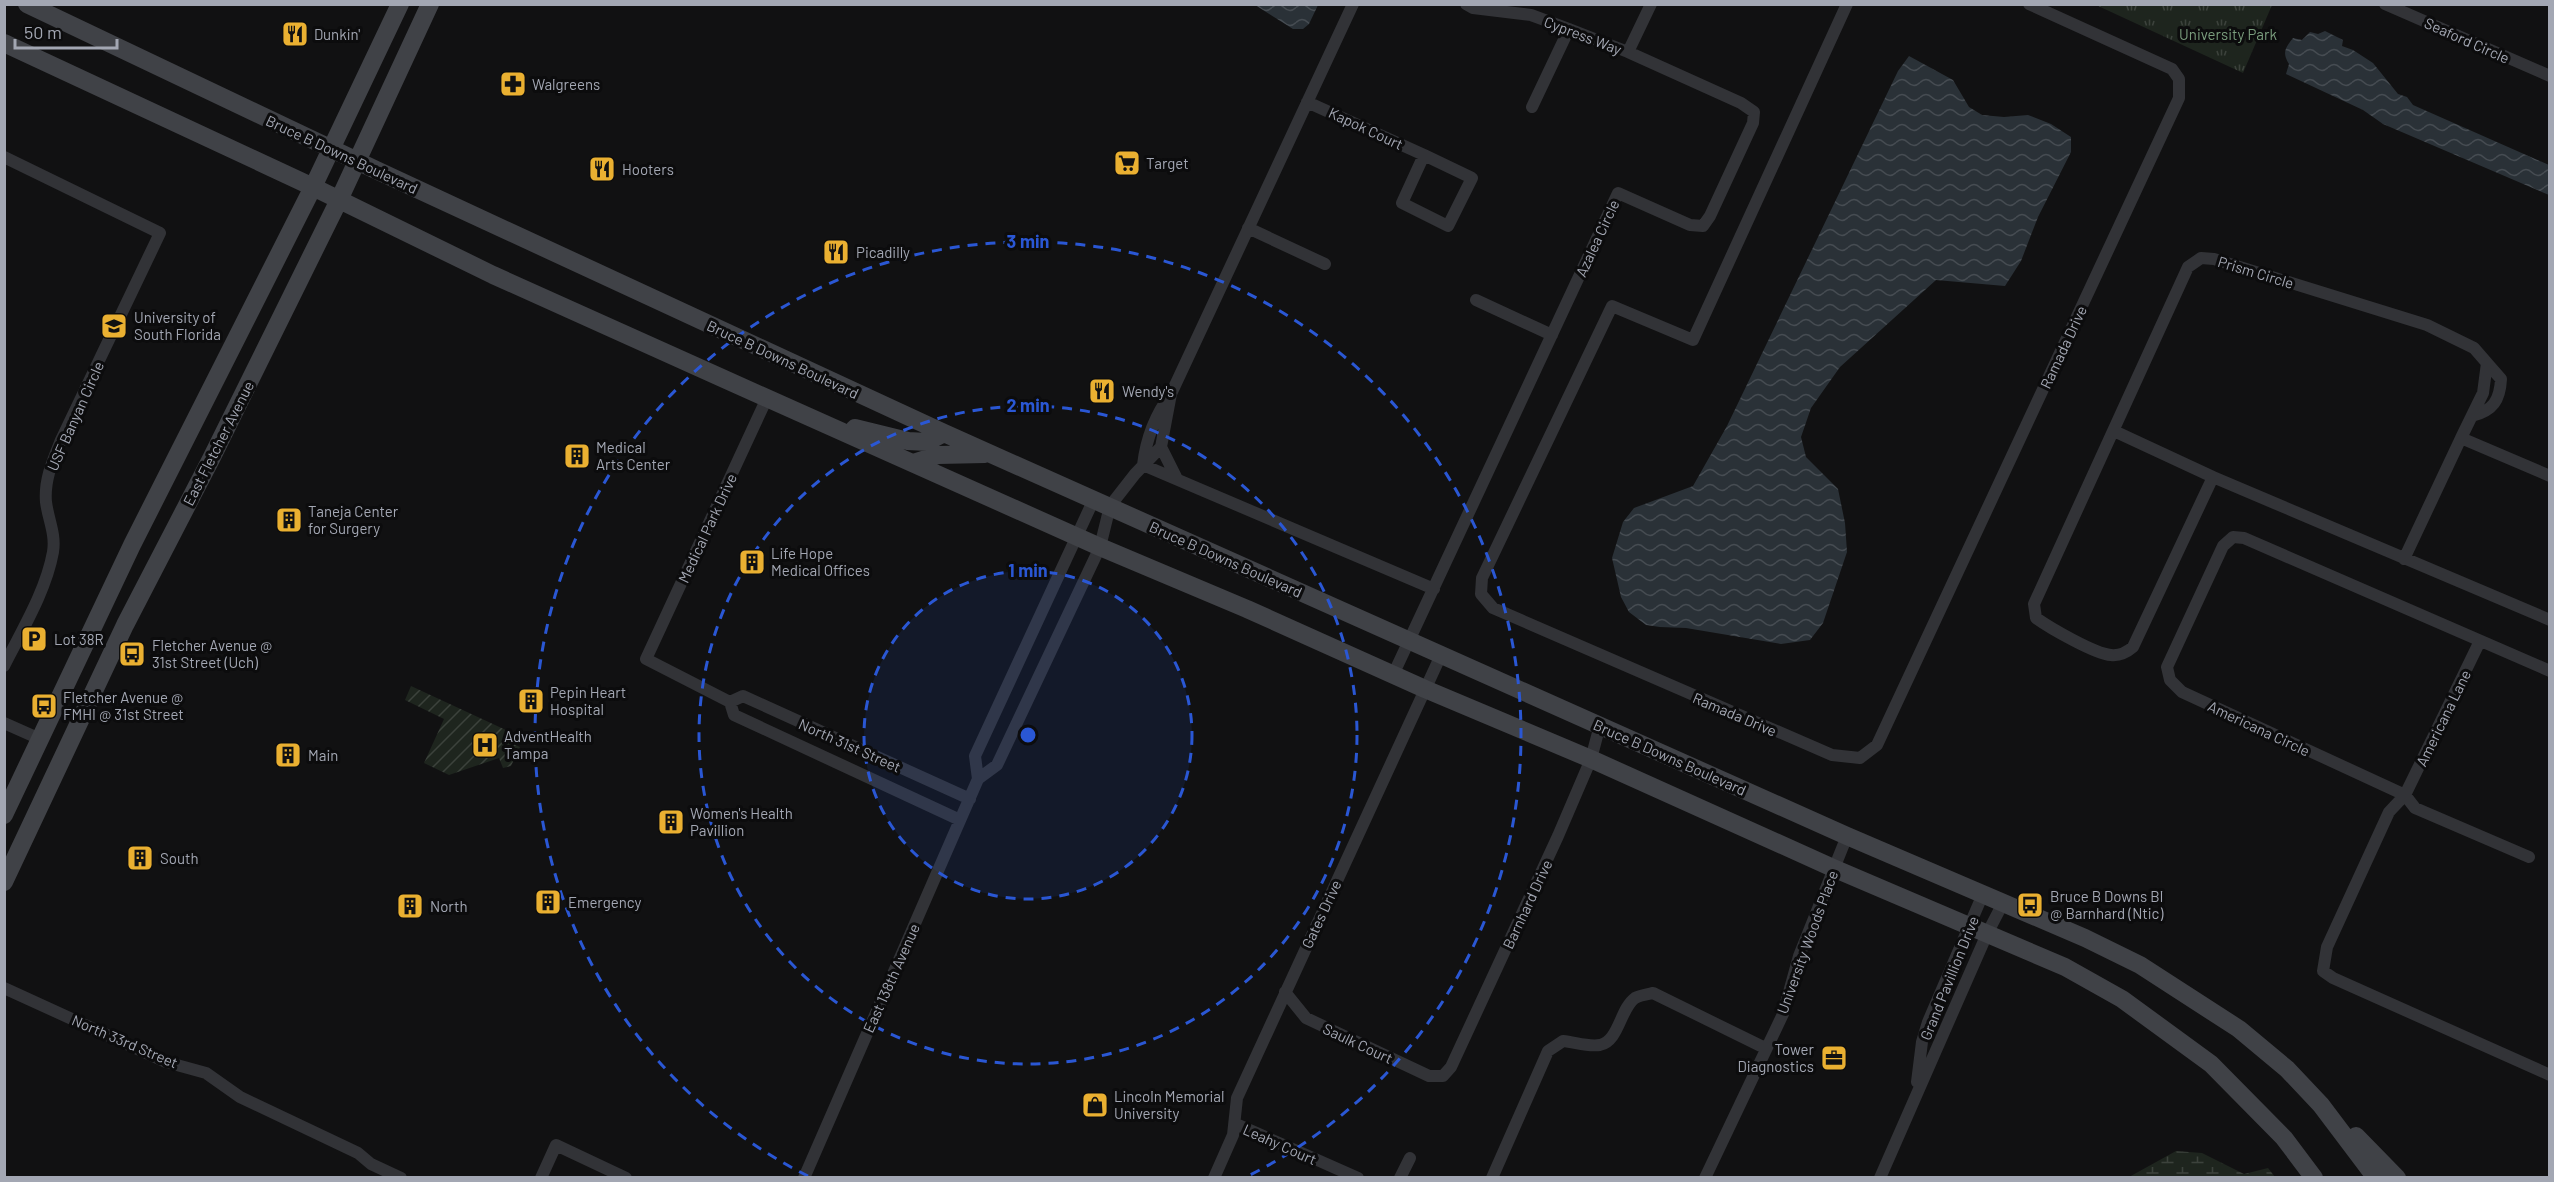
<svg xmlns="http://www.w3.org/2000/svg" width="2554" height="1182" font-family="Barlow,sans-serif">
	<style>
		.wetland { fill: url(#wetland-marsh) }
		.park { fill: url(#park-tufts) }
		.garden { fill: url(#garden-furrows) }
		.water { fill: url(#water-waves) }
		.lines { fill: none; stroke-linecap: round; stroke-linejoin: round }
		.street { stroke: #323337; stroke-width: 12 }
		.secondary { stroke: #404247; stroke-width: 18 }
		.ring { fill: none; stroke: #2a57d4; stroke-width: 3; stroke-dasharray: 10 8 }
		.labels { text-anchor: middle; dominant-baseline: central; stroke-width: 6; stroke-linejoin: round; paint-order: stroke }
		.poi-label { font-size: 15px; fill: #a3a7b3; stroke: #0c0c0d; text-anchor: start }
		.park-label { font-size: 15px; fill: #7a9d7d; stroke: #0c0c0d }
		.street-label { font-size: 15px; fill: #a3a7b3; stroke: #0c0c0d }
		.centre { fill: #2a57d4; stroke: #0c0c0d; stroke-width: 3 }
		.ring-label { font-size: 18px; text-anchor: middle; font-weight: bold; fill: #2a57d4; stroke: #0c0c0d; stroke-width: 6; stroke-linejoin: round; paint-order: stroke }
	</style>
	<defs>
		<pattern id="wetland-marsh" width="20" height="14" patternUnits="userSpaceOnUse" patternTransform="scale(1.5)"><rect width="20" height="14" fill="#1e251e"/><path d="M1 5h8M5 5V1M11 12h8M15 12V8" fill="none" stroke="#3c423c"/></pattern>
		<pattern id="park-tufts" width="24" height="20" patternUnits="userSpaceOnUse" patternTransform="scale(1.5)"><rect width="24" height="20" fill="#1e251e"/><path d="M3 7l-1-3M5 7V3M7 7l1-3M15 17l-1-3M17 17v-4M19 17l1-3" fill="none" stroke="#3c423c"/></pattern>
		<pattern id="garden-furrows" width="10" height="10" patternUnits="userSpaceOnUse" patternTransform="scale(1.5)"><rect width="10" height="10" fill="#1e251e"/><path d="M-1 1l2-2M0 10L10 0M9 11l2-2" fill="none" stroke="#3c423c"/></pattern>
		<pattern id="water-waves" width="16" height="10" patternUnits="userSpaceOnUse" patternTransform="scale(1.5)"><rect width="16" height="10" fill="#2a3137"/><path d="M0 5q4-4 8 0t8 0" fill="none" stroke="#464c52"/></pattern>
	</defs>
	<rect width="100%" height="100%" fill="#111112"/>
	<path class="wetland" d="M2176 1151 2202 1153 2244 1174 2268 1168 2275 1177H2129Z"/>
	<path class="park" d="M2096 5H2272L2243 73Z"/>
	<path class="garden" d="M411 686 508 731 505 740 520 747 511 766 503 768 499 758 449 775 424 763 444 719 405 700Z"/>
	<path class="water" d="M1255 5H1318L1309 24 1303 29H1293Z
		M2325 31 2343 40 2342 46 2353 50 2373 63 2398 94 2407 97 2413 105 2549 165V195L2383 124 2363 110 2286 74 2289 64C2282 53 2285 48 2293 38L2302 40 2310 32 2318 34Z
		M1909 56 1953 80 1969 107 1982 115 2004 117 2028 115 2051 124 2071 137V152L2038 217 2021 261 2005 286 1936 280 1840 367 1811 408 1801 437 1806 457 1838 489 1845 523 1847 552 1823 623 1810 640 1781 644 1686 628 1660 627 1646 625 1629 612 1621 597 1612 558 1623 522 1634 508 1693 486 1727 426 1898 71Z"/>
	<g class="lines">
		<path class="street" d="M1847 4 1693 340 1612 306 1482 578 1481 594 1493 608 1832 755 1860 758 1877 745 2179 98V79L2172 69 2029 4
			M2385 4 2550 76
			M1628 52 1651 4
			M1307 102 1424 155 1402 203 1448 226 1472 178 1424 155
			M1532 107 1569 29
			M4 157 160 233 61 440C53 460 44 480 46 502 48 519 56 534 53 552 46 591 22 630 4 666
			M1248 228 1325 264
			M1476 300 1552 335
			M2472 416C2493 411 2500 400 2501 379L2487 363
			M2114 431 2213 477
			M1161 447 1176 477
			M1143 465C1146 440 1155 415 1171 394L1353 4
			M1143 465 1434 589
			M2550 476 2461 438 2483 393 2487 363 2474 348 2427 325 2214 259 2201 258 2188 267 2034 604 2036 618C2050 628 2095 654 2111 655 2120 656 2126 653 2133 647L2213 477 2550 620
			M2404 559 2461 438
			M2480 641 2405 795 2389 812 2327 947 2323 971 2333 978 2550 1075
			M1393 675 1618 193 1690 225 1703 226 1710 216 1753 123 1754 112 1741 103 1628 52 1569 29 1531 15 1473 8 1466 4
			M730 702 646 659 767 398
			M4 723 40 739
			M978 779 975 756 1094 499
			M960 820 734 715 730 702 743 696 970 799
			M2529 857 2415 808 2405 795 2182 692 2170 680 2167 667 2223 546 2233 537 2244 538 2550 671
			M4 988 166 1062 206 1073 240 1097 358 1153 371 1164 401 1178
			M1285 992 1306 1018 1429 1076H1443L1451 1067 1558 836 1591 759 1600 725
			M1917 1082 1922 1042 1928 1022 1983 894
			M1236 1124 1358 1178
			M541 1178 556 1145 626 1178
			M804 1178 978 779 997 765 1100 547 1110 506 1135 474 1161 447 1171 394
			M1214 1178 1233 1135 1237 1098 1441 655
			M1400 1178 1410 1158
			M1492 1178 1548 1051 1563 1041C1575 1042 1587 1047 1600 1045 1619 1041 1620 1009 1635 998 1640 995 1648 994 1653 993L1765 1048
			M1705 1178 1783 1014 1799 956 1847 836
			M1880 1178 1987 934 2003 903"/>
		<path class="secondary" d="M27 4 376 170 944 433 1847 836 2085 938 2140 965 2239 1029 2287 1069 2321 1105 2376 1178
			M4 43 313 187 493 275 722 378 1100 547 1247 609 1425 689 1591 759 1833 868 2065 967 2122 999 2211 1064 2284 1138 2314 1178
			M855 428 908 441 927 442 944 433
			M913 463 938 455 985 454
			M4 815 132 545 313 187 400 4
			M4 882 125 625 211 459 339 200 430 4
			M2356 1136 2397 1178"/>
	</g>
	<circle cx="1028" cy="735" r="164" fill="#2a57d4" fill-opacity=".12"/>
	<g class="ring">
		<circle cx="1028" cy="735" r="164"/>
		<circle cx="1028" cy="735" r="329"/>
		<path d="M808 1176A493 493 0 1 1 1248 1176"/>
	</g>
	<defs>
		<symbol id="restaurant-square" viewBox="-11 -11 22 22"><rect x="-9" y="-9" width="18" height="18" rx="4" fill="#eab031" stroke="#0c0c0d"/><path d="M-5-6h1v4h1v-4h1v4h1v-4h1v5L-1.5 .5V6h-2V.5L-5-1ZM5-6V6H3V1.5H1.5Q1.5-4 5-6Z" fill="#111"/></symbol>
		<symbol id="pharmacy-square" viewBox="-11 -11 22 22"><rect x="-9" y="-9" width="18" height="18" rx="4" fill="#eab031" stroke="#0c0c0d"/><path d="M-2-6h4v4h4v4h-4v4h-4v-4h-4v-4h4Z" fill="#111"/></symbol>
		<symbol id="supermarket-square" viewBox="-11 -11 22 22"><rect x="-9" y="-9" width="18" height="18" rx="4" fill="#eab031" stroke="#0c0c0d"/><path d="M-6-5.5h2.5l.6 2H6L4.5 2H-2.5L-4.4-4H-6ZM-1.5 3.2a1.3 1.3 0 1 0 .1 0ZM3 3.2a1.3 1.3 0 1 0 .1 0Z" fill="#111"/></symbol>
		<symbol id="university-square" viewBox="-11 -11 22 22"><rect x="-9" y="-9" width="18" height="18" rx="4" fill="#eab031" stroke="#0c0c0d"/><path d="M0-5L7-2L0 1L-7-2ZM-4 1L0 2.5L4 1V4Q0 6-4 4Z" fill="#111"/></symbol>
		<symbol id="building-square" viewBox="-11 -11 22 22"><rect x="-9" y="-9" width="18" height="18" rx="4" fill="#eab031" stroke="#0c0c0d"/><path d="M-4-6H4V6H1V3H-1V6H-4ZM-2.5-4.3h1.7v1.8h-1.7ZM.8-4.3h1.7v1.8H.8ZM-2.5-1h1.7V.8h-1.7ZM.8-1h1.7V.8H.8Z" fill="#111"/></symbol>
		<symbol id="parking-square" viewBox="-11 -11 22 22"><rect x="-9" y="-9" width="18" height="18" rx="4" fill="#eab031" stroke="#0c0c0d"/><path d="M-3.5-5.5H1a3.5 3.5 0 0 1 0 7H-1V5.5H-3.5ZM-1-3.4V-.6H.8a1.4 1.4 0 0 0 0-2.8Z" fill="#111"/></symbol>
		<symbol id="bus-square" viewBox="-11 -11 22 22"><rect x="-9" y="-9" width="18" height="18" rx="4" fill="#eab031" stroke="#0c0c0d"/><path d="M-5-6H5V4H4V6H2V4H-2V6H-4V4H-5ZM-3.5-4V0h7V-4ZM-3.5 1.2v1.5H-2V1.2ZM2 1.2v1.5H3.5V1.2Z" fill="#111"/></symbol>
		<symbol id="hospital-square" viewBox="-11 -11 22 22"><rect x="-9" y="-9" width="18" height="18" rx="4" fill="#eab031" stroke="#0c0c0d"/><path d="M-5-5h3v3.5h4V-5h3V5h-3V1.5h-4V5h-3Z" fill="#111"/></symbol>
		<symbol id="office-square" viewBox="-11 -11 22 22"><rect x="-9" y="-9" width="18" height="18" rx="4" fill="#eab031" stroke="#0c0c0d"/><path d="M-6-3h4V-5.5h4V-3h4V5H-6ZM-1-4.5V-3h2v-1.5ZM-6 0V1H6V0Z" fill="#111"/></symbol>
		<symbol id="shop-square" viewBox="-11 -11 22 22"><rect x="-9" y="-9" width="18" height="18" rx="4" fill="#eab031" stroke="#0c0c0d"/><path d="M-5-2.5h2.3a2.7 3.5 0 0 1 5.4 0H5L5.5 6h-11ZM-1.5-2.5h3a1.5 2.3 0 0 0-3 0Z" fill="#111"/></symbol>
	</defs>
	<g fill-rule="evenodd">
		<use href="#restaurant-square" x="280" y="19" width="30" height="30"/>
		<use href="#pharmacy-square" x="498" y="69" width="30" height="30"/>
		<use href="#supermarket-square" x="1112" y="148" width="30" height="30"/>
		<use href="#restaurant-square" x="587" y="154" width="30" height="30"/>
		<use href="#restaurant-square" x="821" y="237" width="30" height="30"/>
		<use href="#university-square" x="99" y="311" width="30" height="30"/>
		<use href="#restaurant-square" x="1087" y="376" width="30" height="30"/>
		<use href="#building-square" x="562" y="441" width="30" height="30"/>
		<use href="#building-square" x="274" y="505" width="30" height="30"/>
		<use href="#building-square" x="737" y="547" width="30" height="30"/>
		<use href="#parking-square" x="19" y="624" width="30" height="30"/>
		<use href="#bus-square" x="117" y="639" width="30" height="30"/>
		<use href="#building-square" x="516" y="686" width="30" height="30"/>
		<use href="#bus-square" x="29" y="691" width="30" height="30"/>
		<use href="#hospital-square" x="470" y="730" width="30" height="30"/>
		<use href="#building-square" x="273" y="740" width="30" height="30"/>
		<use href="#building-square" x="656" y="807" width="30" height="30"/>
		<use href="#building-square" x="125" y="843" width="30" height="30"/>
		<use href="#building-square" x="533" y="887" width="30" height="30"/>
		<use href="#bus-square" x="2015" y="890" width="30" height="30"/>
		<use href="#building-square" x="395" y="891" width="30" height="30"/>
		<use href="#office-square" x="1819" y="1043" width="30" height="30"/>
		<use href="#shop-square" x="1080" y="1090" width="30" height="30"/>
	</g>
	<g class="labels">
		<g class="poi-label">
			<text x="314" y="34">Dunkin'</text>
			<text x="532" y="84">Walgreens</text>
			<text x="1146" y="163">Target</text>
			<text x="622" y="169">Hooters</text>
			<text x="856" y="252">Picadilly</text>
			<text x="134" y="317">University of<tspan x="134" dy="17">South Florida</tspan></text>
			<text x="1122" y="391">Wendy's</text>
			<text x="596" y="447">Medical<tspan x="596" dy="17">Arts Center</tspan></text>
			<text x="308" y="511">Taneja Center<tspan x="308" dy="17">for Surgery</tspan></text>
			<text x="771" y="553">Life Hope<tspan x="771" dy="17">Medical Offices</tspan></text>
			<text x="54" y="639">Lot 38R</text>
			<text x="152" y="645">Fletcher Avenue @<tspan x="152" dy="17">31st Street (Uch)</tspan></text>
			<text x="550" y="692">Pepin Heart<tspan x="550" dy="17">Hospital</tspan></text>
			<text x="63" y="697">Fletcher Avenue @<tspan x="63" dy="17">FMHI @ 31st Street</tspan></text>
			<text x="504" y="736">AdventHealth<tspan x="504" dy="17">Tampa</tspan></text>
			<text x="308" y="755">Main</text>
			<text x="690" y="813">Women's Health<tspan x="690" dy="17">Pavillion</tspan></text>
			<text x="160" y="858">South</text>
			<text x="2050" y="896">Bruce B Downs Bl<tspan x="2050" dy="17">@ Barnhard (Ntic)</tspan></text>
			<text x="568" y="902">Emergency</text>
			<text x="430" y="906">North</text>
			<text x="1814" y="1049" text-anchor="end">Tower<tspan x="1814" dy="17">Diagnostics</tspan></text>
			<text x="1114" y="1096">Lincoln Memorial<tspan x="1114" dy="17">University</tspan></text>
		</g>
		<g class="park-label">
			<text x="2228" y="34">University Park</text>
		</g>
		<g class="street-label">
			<text transform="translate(1583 35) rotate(21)">Cypress Way</text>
			<text transform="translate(2467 40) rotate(24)">Seaford Circle</text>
			<text transform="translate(1366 128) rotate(25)">Kapok Court</text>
			<text transform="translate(342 154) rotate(25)">Bruce B Downs Boulevard</text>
			<text transform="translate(1597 238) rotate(-65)">Azalea Circle</text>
			<text transform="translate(2256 272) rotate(17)">Prism Circle</text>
			<text transform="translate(2063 347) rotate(-65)">Ramada Drive</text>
			<text transform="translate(783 359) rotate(25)">Bruce B Downs Boulevard</text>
			<text transform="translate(75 416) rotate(-66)">USF Banyan Circle</text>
			<text transform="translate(218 443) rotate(-63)">East Fletcher Avenue</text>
			<text transform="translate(707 528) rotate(-65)">Medical Park Drive</text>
			<text transform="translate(1226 559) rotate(24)">Bruce B Downs Boulevard</text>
			<text transform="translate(1735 714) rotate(23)">Ramada Drive</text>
			<text transform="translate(2443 718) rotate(-64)">Americana Lane</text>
			<text transform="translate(2259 728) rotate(25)">Americana Circle</text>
			<text transform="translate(850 745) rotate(24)">North 31st Street</text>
			<text transform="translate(1670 757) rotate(24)">Bruce B Downs Boulevard</text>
			<text transform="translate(1527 904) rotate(-65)">Barnhard Drive</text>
			<text transform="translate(1321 914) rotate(-65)">Gates Drive</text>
			<text transform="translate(1807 942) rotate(-70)">University Woods Place</text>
			<text transform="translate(891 978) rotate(-66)">East 138th Avenue</text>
			<text transform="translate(1949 978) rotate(-68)">Grand Pavillion Drive</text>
			<text transform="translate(125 1041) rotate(23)">North 33rd Street</text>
			<text transform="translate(1358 1043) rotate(25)">Saulk Court</text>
			<text transform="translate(1280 1144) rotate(24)">Leahy Court</text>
		</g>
	</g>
	<circle cx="1028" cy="735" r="9" class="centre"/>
	<g class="ring-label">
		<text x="1028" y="248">3 min</text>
		<text x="1028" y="412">2 min</text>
		<text x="1028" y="577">1 min</text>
	</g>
	<rect width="2554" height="1182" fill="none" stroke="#a3a7b3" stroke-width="12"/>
	<path d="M15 39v9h102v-9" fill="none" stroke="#a3a7b3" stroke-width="3"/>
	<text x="24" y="39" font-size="18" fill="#a3a7b3" stroke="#0c0c0d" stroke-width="4.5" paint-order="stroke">50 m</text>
</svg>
